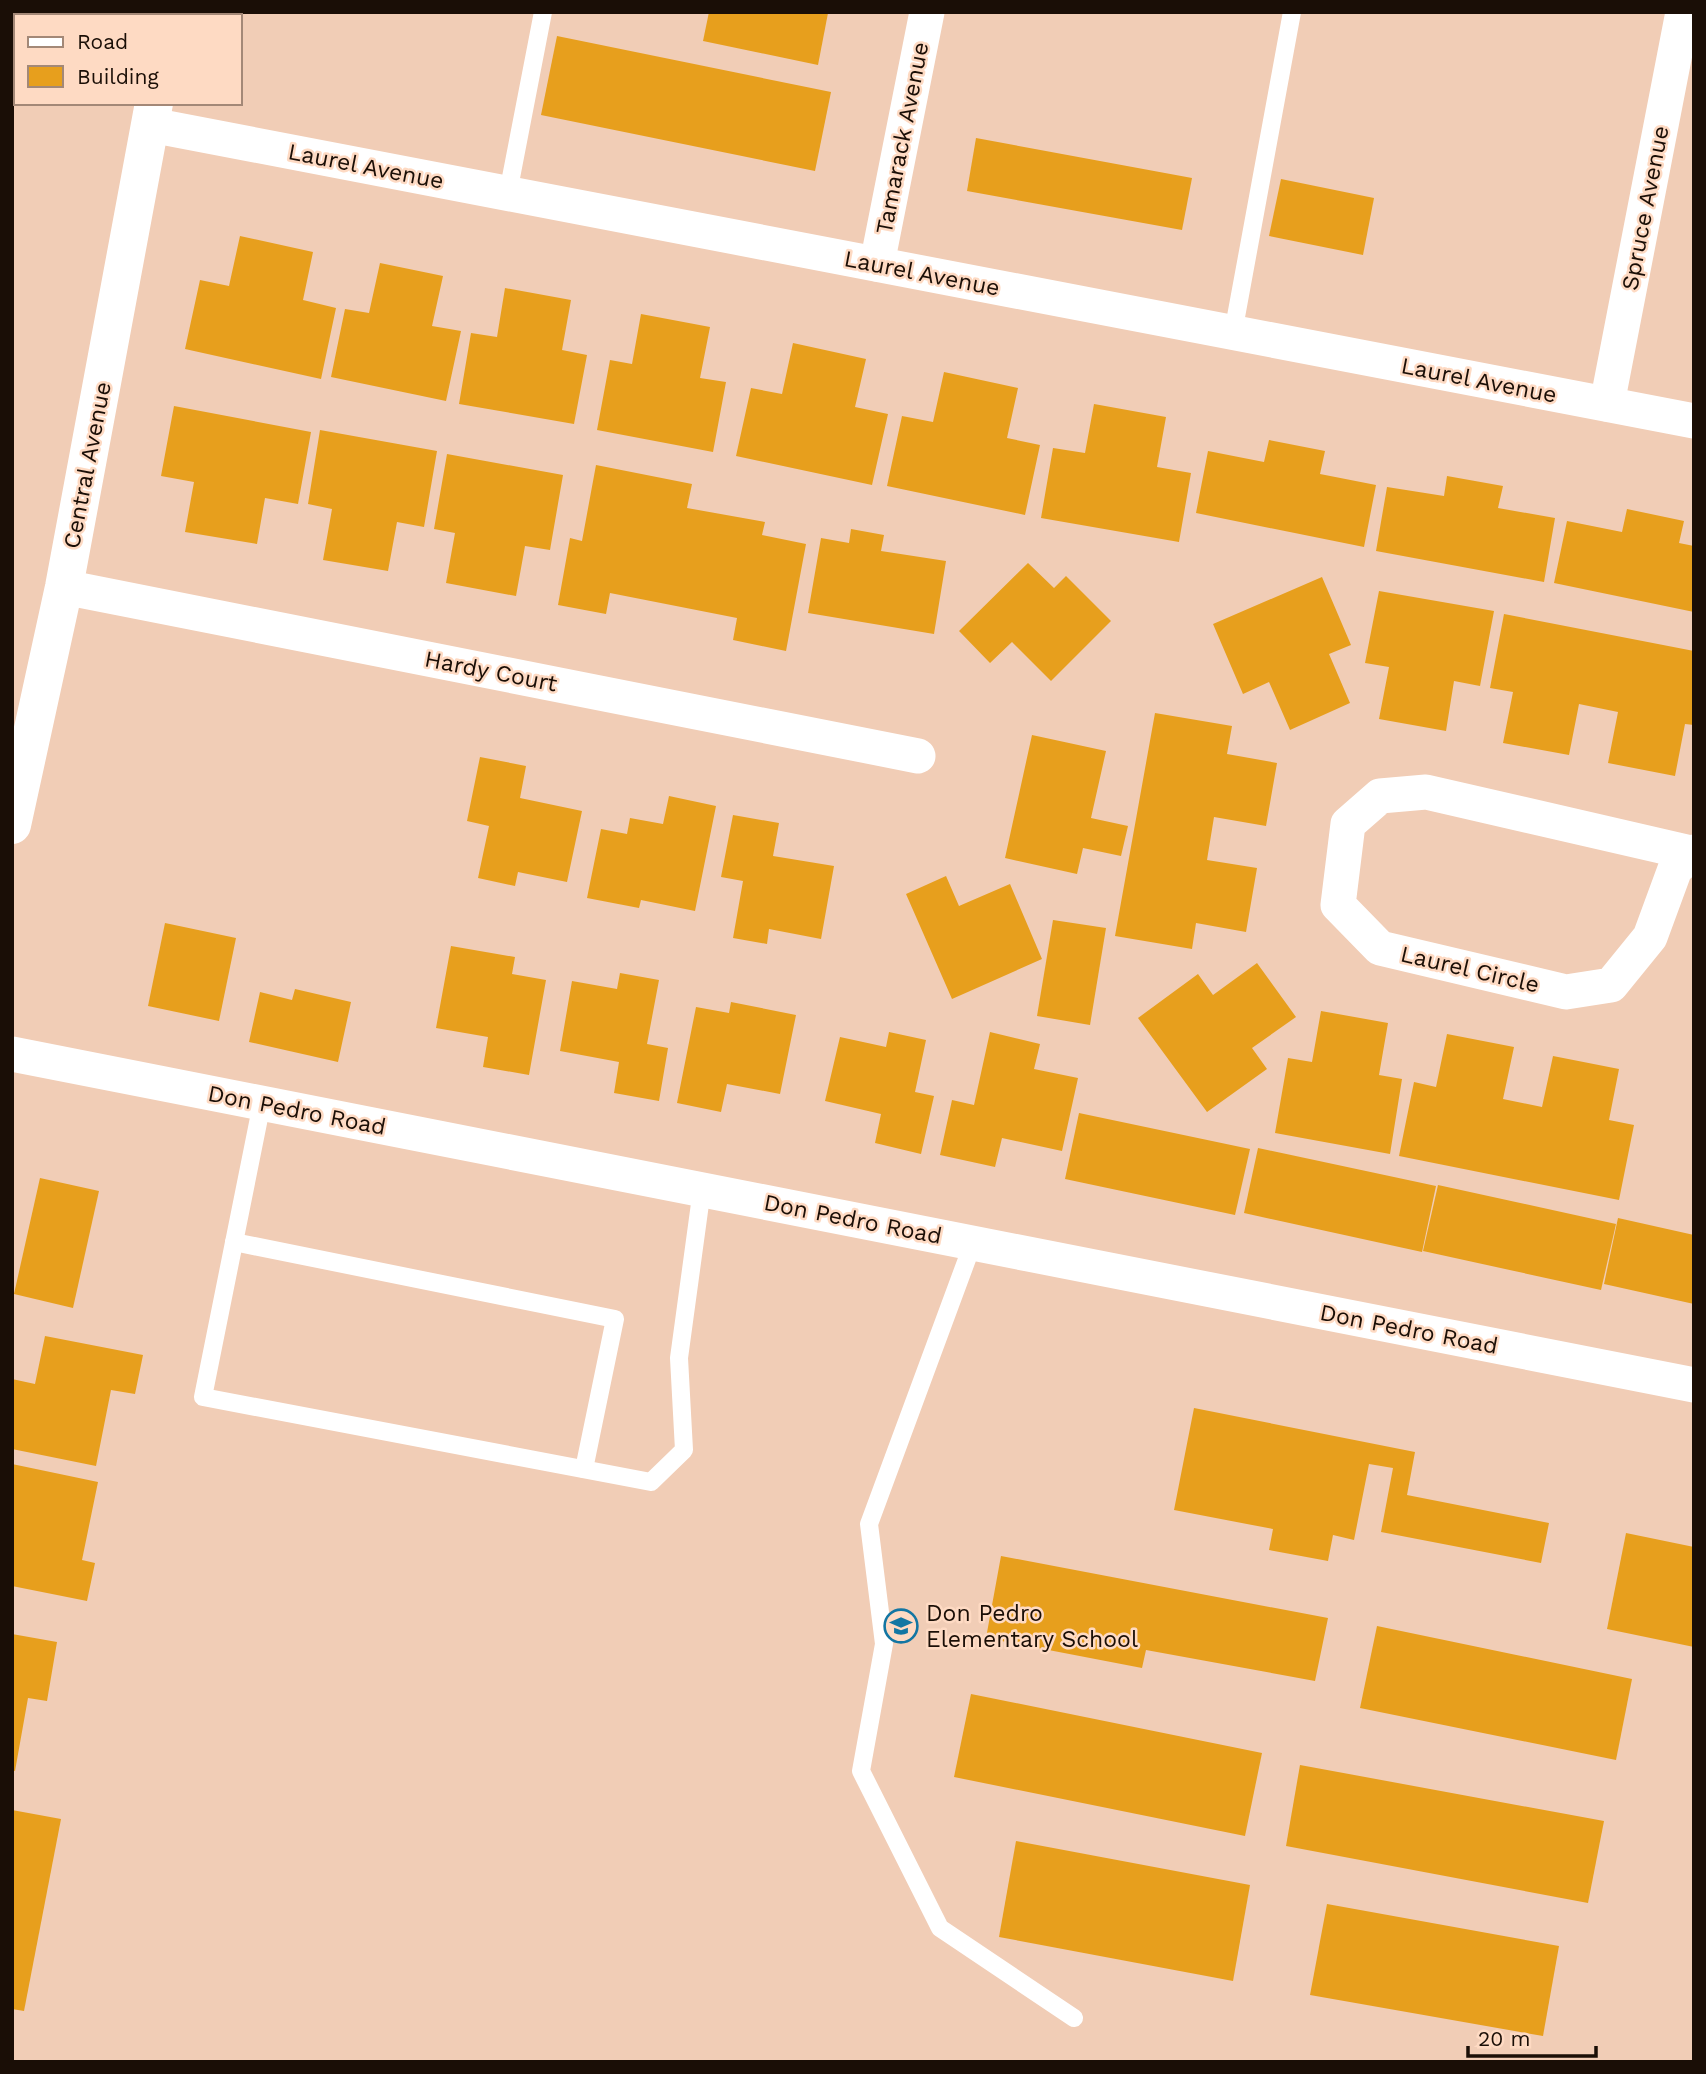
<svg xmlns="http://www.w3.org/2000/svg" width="1706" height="2074" viewBox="0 0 1706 2074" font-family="'Work Sans',sans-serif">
	<rect width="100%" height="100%" fill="#f1cdb6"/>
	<!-- building -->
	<g fill="#e79f1d">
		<path d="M709,12L828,13L818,65L703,41Z"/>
		<path d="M557,36L831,92L815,171L541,115Z"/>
		<path d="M976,138L1192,178L1182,230L967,191Z"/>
		<path d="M1281,179L1374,198L1363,255L1269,236Z"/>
		<path d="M240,236L313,252L303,300L336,308L321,379L185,349L200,280L229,286Z"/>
		<path d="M380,263L443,276L432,326L461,331L446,401L331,377L345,309L369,313Z"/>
		<path d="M505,288L571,300L562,350L587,355L574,424L459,404L471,333L497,337Z"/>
		<path d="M641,314L710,327L700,378L726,382L713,452L597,430L610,360L632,364Z"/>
		<path d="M793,343L866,359L855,407L888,414L872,485L736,456L751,388L782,394Z"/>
		<path d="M944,372L1018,388L1007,438L1040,445L1025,515L887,486L902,416L933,422Z"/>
		<path d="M1094,404L1166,417L1157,467L1191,473L1179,542L1041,518L1053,448L1085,453Z"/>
		<path d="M174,406L311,432L298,504L265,498L257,544L185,532L194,482L161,476Z"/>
		<path d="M320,430L437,451L424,527L397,522L388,571L323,560L332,509L308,504Z"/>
		<path d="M1269,440L1325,451L1320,474L1376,485L1364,547L1196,513L1208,451L1264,462Z"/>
		<path d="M447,454L563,475L550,550L525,546L516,596L446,583L455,533L434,529Z"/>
		<path d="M596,465L692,484L687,508L765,522L762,535L806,544L786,651L733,640L737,618L610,593L606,614L558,605L570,538L582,541Z"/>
		<path d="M1447,476L1503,486L1498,508L1555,518L1544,582L1376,551L1387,487L1444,496Z"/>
		<path d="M1627,509L1684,521L1679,543L1694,546V612L1554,583L1567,521L1622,532Z"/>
		<path d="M851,529L884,535L881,551L946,561L934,634L808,613L821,538L849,543Z"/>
		<path d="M1028,563L1054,588L1066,576L1111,621L1051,681L1012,642L990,663L959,631Z"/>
		<path d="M1322,577L1351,645L1329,654L1350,703L1290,730L1269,682L1243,694L1213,624Z"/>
		<path d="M1379,591L1494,611L1480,686L1454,681L1446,731L1379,719L1389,667L1365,663Z"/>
		<path d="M1504,614L1694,651V725L1685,724L1675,776L1608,763L1618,712L1579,704L1569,755L1503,743L1513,692L1490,688Z"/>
		<path d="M1155,713L1232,726L1227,754L1277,763L1266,826L1214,817L1207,860L1257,868L1246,932L1196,923L1192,949L1115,936Z"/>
		<path d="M1032,735L1106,751L1091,818L1128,826L1121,856L1083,848L1077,874L1005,858Z"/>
		<path d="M480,757L526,766L520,798L582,811L567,882L518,872L515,886L478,878L489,826L467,821Z"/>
		<path d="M669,796L716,806L695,911L641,900L639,908L587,898L601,829L627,834L630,818L663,824Z"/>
		<path d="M733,815L779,823L773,856L834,866L821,939L769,929L767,944L733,938L743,881L721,877Z"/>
		<path d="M946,876L959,906L1010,884L1042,959L952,999L906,894Z"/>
		<path d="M1053,920L1106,928L1090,1025L1037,1016Z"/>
		<path d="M165,923L236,938L219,1021L148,1006Z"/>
		<path d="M451,946L515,957L512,974L546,980L529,1075L483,1067L488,1037L436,1028Z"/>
		<path d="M1257,963L1296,1017L1252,1048L1267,1069L1207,1112L1138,1018L1198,974L1213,995Z"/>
		<path d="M620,973L659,980L647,1044L668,1048L659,1101L614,1093L619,1062L560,1051L572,981L617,989Z"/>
		<path d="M295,989L351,1002L338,1062L249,1042L260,992L292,1000Z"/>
		<path d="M731,1002L796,1015L780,1094L727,1084L721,1112L677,1103L696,1007L729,1013Z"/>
		<path d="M1321,1011L1388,1023L1379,1075L1402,1079L1390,1154L1275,1133L1288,1058L1312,1062Z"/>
		<path d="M889,1032L926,1040L915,1092L934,1096L921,1154L875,1143L881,1114L825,1101L840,1037L886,1047Z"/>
		<path d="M990,1032L1040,1044L1034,1069L1078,1078L1062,1151L1002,1138L995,1167L940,1155L952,1100L974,1105Z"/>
		<path d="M1447,1034L1514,1047L1503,1099L1542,1107L1553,1056L1619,1069L1609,1120L1634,1125L1619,1200L1399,1156L1414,1082L1436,1087Z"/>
		<path d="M1079,1113L1250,1149L1235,1215L1065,1179Z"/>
		<path d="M1258,1148L1436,1186L1422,1252L1244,1213Z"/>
		<path d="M40,1178L99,1191L73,1308L14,1294Z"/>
		<path d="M1438,1185L1616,1224L1601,1290L1423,1251Z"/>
		<path d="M1618,1218L1694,1235V1304L1604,1284Z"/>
		<path d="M45,1336L143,1355L135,1394L111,1390L96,1466L12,1449V1379L35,1384Z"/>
		<path d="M1194,1408L1415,1452L1407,1495L1549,1523L1541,1563L1381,1532L1393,1468L1369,1464L1354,1540L1333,1535L1328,1561L1269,1550L1273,1529L1174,1510Z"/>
		<path d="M12,1464L98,1482L82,1560L95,1563L87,1601L12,1586Z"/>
		<path d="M1626,1533L1694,1547V1647L1607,1629Z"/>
		<path d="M1001,1556L1328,1618L1315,1681L1146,1650L1142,1668L986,1638Z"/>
		<path d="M1377,1626L1632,1679L1616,1760L1360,1708Z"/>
		<path d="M12,1634L57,1642L47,1701L28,1698L15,1771L12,1770Z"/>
		<path d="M971,1694L1262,1753L1245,1836L954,1777Z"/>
		<path d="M1300,1765L1604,1821L1588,1903L1286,1846Z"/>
		<path d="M12,1810L61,1819L24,2011L12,2009Z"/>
		<path d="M1016,1841L1250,1885L1233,1981L999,1937Z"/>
		<path d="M1327,1904L1559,1946L1543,2036L1310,1995Z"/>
	</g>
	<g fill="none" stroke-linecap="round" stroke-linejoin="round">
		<!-- lane -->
		<g stroke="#fff" stroke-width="18">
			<path d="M508,193L543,12"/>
			<path d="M1233,333L1292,12"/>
			<path d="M262,1103L203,1397L651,1482L684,1450L679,1358L702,1189"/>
			<path d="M234,1242L615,1319L584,1469"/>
			<path d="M973,1243L869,1524L884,1644L861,1771L940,1928L1074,2018"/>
		</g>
		<!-- street -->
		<g stroke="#fff" stroke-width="35">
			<path d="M151,125L1694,421"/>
			<path d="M877,264L927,12"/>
			<path d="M1607,404L1683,12"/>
			<path d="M64,587L918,756"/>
			<path d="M1691,853L1426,792L1380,796L1348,824L1338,905L1380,948L1566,992L1611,985L1650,937L1675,869L1694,852"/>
			<path d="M12,1054L1694,1385"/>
		</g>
		<!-- secondary -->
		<g stroke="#fff" stroke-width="38">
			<path d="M167,16L168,12"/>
			<path d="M12,825L64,587L154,103"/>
		</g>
	</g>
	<!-- icons -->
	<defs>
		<symbol id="school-ring" viewBox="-11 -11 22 22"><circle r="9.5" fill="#fedac3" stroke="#1376a3" stroke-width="1.5"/><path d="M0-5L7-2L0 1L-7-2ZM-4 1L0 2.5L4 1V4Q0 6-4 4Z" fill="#1376a3"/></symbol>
	</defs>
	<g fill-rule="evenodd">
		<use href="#school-ring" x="882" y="1607" width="38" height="38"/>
	</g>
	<g text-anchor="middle" stroke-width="5" stroke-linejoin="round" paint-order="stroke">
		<!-- street labels -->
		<g font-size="23" fill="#1a0e06" stroke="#fedac3">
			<text transform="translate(902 138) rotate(-79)" y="8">Tamarack Avenue</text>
			<text transform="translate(366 166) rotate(11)" y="8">Laurel Avenue</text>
			<text transform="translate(1645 208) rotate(-79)" y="8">Spruce Avenue</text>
			<text transform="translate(922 273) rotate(11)" y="8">Laurel Avenue</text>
			<text transform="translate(1479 380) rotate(11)" y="8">Laurel Avenue</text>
			<text transform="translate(87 465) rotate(-79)" y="8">Central Avenue</text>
			<text transform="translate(491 671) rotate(11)" y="8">Hardy Court</text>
			<text transform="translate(1470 969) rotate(13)" y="8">Laurel Circle</text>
			<text transform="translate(297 1110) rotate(11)" y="8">Don Pedro Road</text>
			<text transform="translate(853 1219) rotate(11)" y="8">Don Pedro Road</text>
			<text transform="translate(1409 1329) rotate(11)" y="8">Don Pedro Road</text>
		</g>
		<!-- poi labels -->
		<g font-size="23" fill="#1a0e06" stroke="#fedac3" text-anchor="start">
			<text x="926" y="1621">Don Pedro<tspan x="926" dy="26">Elementary School</tspan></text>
		</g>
	</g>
	<!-- border -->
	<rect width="1706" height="2074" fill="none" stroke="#1a0e06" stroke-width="28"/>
	<!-- legend -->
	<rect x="14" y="14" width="228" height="91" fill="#fedac3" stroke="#a38877" stroke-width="2"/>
	<rect x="28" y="37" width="35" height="10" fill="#ffffff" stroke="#a38877" stroke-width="2"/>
	<text x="77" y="49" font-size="21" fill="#1a0e06">Road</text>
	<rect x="28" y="66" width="35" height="21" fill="#e79f1d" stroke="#a38877" stroke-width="2"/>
	<text x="77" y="84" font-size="21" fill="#1a0e06">Building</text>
	<!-- scale -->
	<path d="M1468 2046v10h128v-10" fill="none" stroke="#1a0e06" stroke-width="3.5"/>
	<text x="1478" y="2046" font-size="21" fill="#1a0e06" stroke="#fedac3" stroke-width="5" paint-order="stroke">20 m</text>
</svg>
